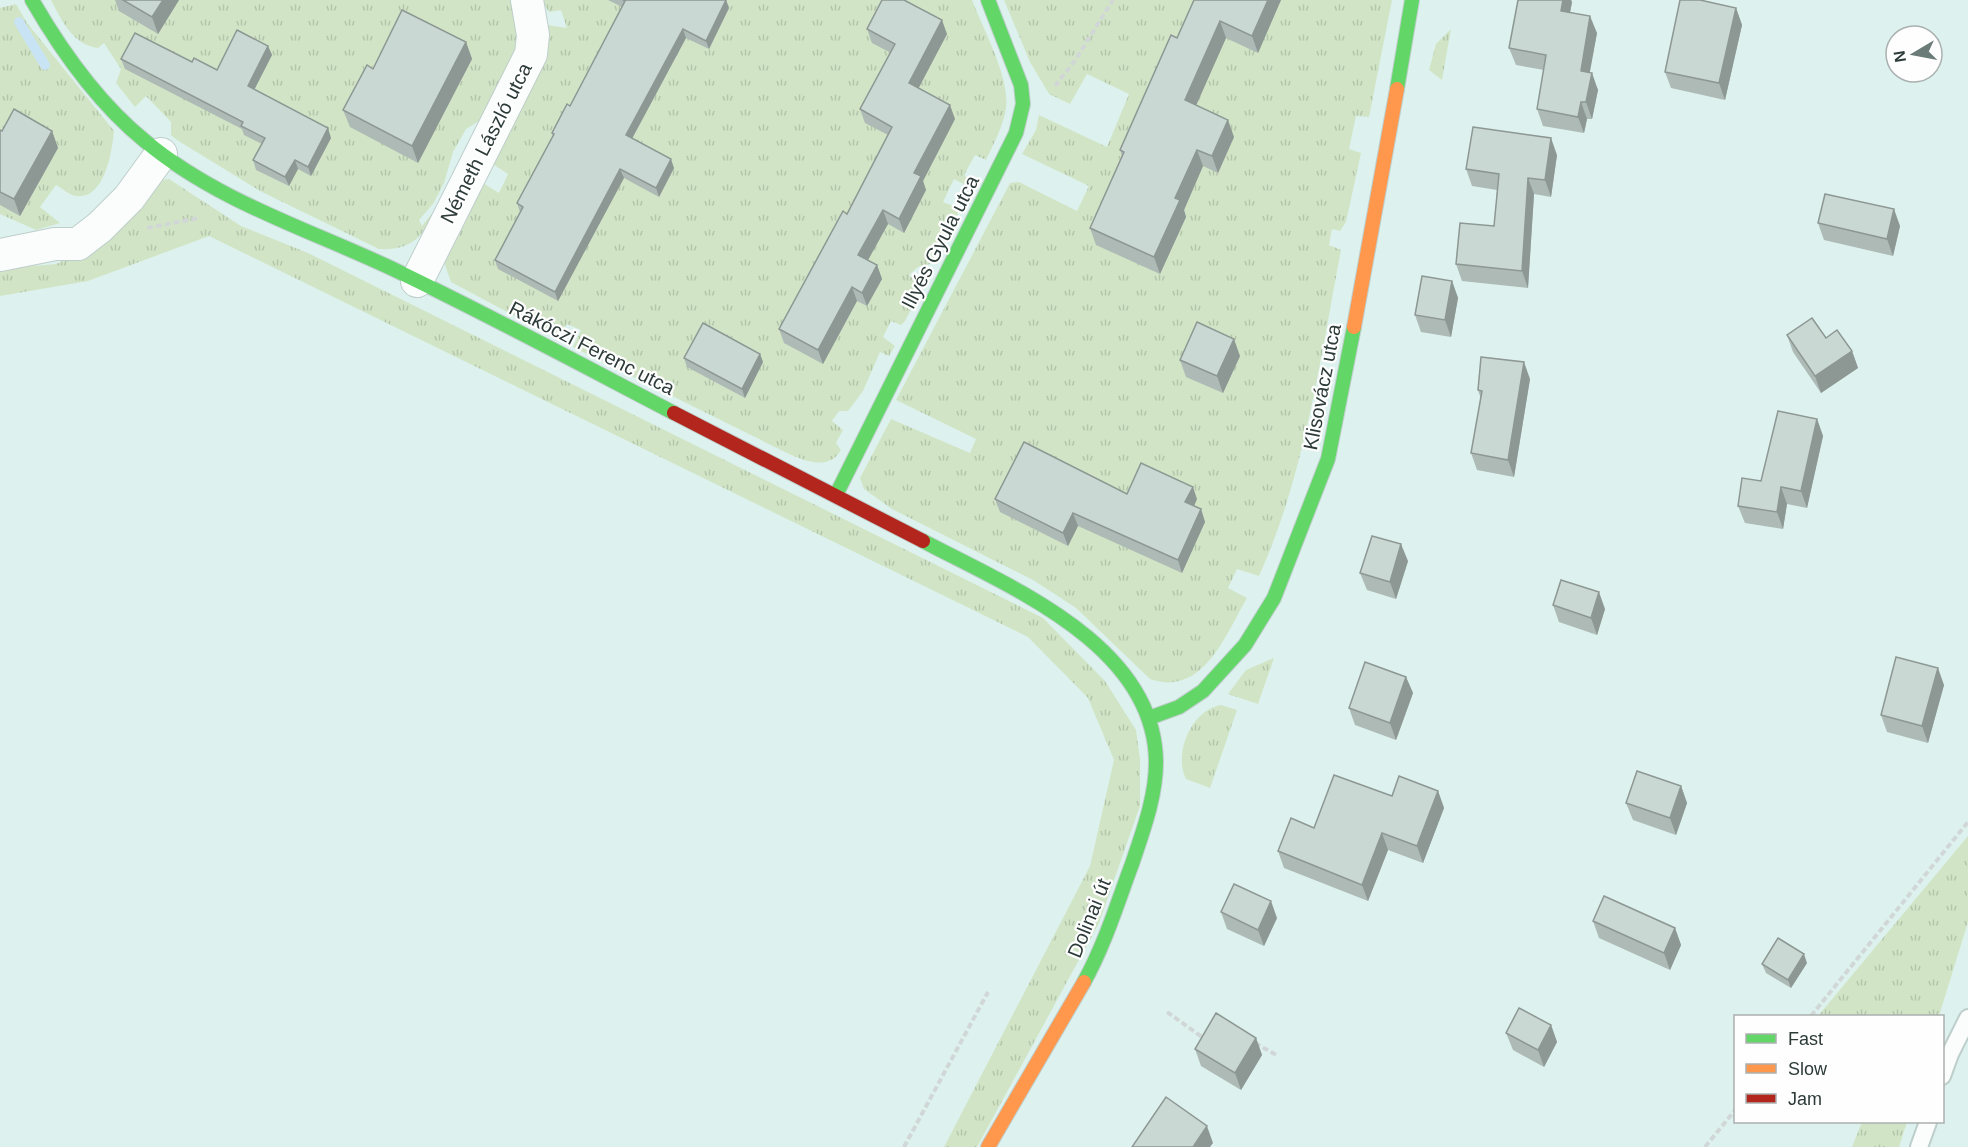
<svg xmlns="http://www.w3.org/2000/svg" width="1968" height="1147" viewBox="0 0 1968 1147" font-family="Helvetica,sans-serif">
	<defs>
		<pattern id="grass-tufts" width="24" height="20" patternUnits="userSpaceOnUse" patternTransform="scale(1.5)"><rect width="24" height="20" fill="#d1e5c6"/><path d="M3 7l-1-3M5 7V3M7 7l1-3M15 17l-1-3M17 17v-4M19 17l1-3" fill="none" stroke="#b4c5ab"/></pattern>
	</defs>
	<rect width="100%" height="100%" fill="#ddf2ee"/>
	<!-- grass -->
	<g fill="url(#grass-tufts)">
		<path d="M51,0H511L518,26V51L484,118L466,129L453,152L444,183L433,204L419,220L422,226L441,202C425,231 417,251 379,249L260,191L177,140L171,135V122L146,96L135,107L116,83L121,69L104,43L98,48C73,45 62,21 51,0Z"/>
		<path d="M541,0H972C983,29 1010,77 1006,108C1003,127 994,143 986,160L975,155L964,175L974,184L965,185L954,179L943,202L958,208L959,211L934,263L918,267L909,275L922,287L905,321L901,325L891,321L883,337L895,346L889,356L880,352L863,391L848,411H839L832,421L843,430L836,443L841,450C829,471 806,461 789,454L573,347L581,330L567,324L558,339L451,282L444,262L483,183L499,193L508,174L491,163C507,131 553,57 547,25L567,28L561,10L549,12Z"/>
		<path d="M1004,0H1392L1369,117L1356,116L1349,149L1361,153L1346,222L1340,231L1332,229L1329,245L1341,250C1320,360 1305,474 1259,576L1237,569L1228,588L1247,598C1226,634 1203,698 1150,679L1076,608L1033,580L892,509L864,489L860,478L891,419L970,453L976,439L896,400L1010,183L1019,182L1077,211L1089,186L1022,154L1036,130L1039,115L1107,147L1129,94L1087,74L1070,104L1049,94L1030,62Z"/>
		<path d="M16,4L27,23L114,131C112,151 105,199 77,196C70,196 62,188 56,185L40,207L60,223L36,230L0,214V8Z"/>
		<path d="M1451,29L1442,80L1429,70L1436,44Z"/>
		<path d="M169,179L241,226L308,253L1043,618L1105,681L1136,730L1140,759V806L1099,923L977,1147H944L1090,866L1114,760L1088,698L1028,637L209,236L88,281L0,296V269L56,264L94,247L156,181Z"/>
		<path d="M1274,658L1258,704L1228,694L1246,670Z"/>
		<path d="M1221,705L1237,710L1210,788L1186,779C1173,754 1191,710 1221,705Z"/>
		<path d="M1968,836V922L1939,1016H1818Z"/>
		<path d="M1862,1122H1907L1899,1147H1852Z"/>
	</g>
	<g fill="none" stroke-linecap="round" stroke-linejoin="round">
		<!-- stream -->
		<path stroke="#c8e4f4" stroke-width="10" d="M19,22L45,65"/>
		<defs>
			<g id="lane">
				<path d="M1942,1076L1950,1054L1968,1018"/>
				<path d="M1919,1147L1928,1122"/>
			</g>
			<g id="street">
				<path d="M0,255L55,244H78L100,227L129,198L161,154"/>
				<path d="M417,281L531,54L533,35L527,0"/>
			</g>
			<g id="fast">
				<path d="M32,0C62,52 98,103 145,141C218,202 311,230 395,270C489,315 582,365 674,413"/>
				<path d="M1397,89L1412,0"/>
				<path d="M836,495L1016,133L1023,104L1021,85L988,0"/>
				<path d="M923,541C1010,587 1155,645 1156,762C1156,797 1143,831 1132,864C1117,904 1105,944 1084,982"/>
				<path d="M1149,718L1179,707L1203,691L1245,645L1274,598L1328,459L1354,327"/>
			</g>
			<g id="slow">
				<path d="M1354,327L1397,89"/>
				<path d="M988,1147L1084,982"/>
			</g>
			<path id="jam" d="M674,413L923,541"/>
		</defs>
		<!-- lane casing -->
		<use href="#lane" stroke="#bececb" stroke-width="20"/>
		<!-- street casing -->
		<use href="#street" stroke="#bececb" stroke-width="34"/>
		<!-- fast casing -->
		<use href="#fast" stroke="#bececb" stroke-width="16"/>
		<!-- slow casing -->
		<use href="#slow" stroke="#bececb" stroke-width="16"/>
		<!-- jam casing -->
		<use href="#jam" stroke="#bececb" stroke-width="16"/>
		<!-- path -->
		<g stroke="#d1d7d6" stroke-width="4" stroke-dasharray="6 3" stroke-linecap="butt">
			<path d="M1055,86L1074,62L1113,0"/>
			<path d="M147,228L199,218"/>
			<path d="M1167,1012L1206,1040"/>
			<path d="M1811,1016L1968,822"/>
			<path d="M1255,1043L1278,1056"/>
			<path d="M904,1147L988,992"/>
			<path d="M1705,1147L1736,1109"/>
		</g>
		<!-- lane -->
		<use href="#lane" stroke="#fafdfc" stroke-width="16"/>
		<!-- street -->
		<use href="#street" stroke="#fafdfc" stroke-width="32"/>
		<!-- fast -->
		<use href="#fast" stroke="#63d668" stroke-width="14"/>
		<!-- slow -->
		<use href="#slow" stroke="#ff974d" stroke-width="14"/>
		<!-- jam -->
		<use href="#jam" stroke="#b3261e" stroke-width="14"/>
	</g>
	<!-- wall -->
	<g fill="#adbab5">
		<path d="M115,0H179L158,34L119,11Z"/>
		<path d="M608,0H726L729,8L709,49L686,38L632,139L674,168L659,197L624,178L558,301L498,269L495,260L520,212L517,203L553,136L552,133L570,106L622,7Z"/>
		<path d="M1194,0H1281L1258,53L1226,38L1196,105L1234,137L1218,173L1203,166L1184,210L1186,217L1160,274L1096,245L1090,228L1122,156L1120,150L1177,38Z"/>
		<path d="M1518,0H1571L1572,2L1570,13L1597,33L1589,73L1598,90L1592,119H1587L1584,133L1543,126L1537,109L1544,70L1516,65L1509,48Z"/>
		<path d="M1736,8L1742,25L1725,100L1671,88L1665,72Z"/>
		<path d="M867,29L947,34L918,88L955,119L923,181L926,190L904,233L888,224L868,260L877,265L882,279L867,306L857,301L823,364L784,343L779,329L847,214L888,135L865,123L860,109L891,53L872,43Z"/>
		<path d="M466,42L472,59L418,163L350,127L343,110L373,69Z"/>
		<path d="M268,46L272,55L254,90L331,138L311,176L298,169L289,186L256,170L253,160L262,144L244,135L242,129L125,69L121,59L192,62L217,70Z"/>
		<path d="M0,130L2,131H52L58,148L20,216L0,205Z"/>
		<path d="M1557,155L1551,197L1534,194L1528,288L1462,281L1456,264L1494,226L1497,190L1472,186L1466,169Z"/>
		<path d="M1818,223L1900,226L1893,256L1824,240Z"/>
		<path d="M1452,281L1458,298L1451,337L1421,332L1415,315Z"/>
		<path d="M1787,335L1826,338L1852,351L1858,368L1821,393L1793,352Z"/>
		<path d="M760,354L763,362L745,398L687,367L684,358Z"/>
		<path d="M1240,356L1223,393L1186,377L1180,360Z"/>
		<path d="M1530,379L1514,477L1477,470L1471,453L1481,399L1478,390Z"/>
		<path d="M1817,419L1823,436L1807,508L1787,504L1783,529L1745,523L1738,506Z"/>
		<path d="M1127,494L1197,499L1194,506L1201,509L1205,522L1182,573L1078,526L1068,546L1000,512L995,499Z"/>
		<path d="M1408,561L1396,599L1367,590L1360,573Z"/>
		<path d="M1553,605L1605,609L1597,635L1559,622Z"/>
		<path d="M1406,677L1413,693L1396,740L1355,725L1349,708Z"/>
		<path d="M1944,685L1928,743L1887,732L1881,715Z"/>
		<path d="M1681,786L1687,803L1676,835L1633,820L1626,803Z"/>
		<path d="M1438,791L1444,808L1423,863L1388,850L1368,901L1284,868L1278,851L1314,828L1392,796Z"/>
		<path d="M1221,912L1277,918L1264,946L1227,929Z"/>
		<path d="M1593,921L1675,928L1681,945L1670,970L1599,938Z"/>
		<path d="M1807,963L1791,988L1766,973L1762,964Z"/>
		<path d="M1551,1025L1557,1042L1544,1067L1513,1050L1506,1033Z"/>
		<path d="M1256,1038L1262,1055L1241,1090L1201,1066L1195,1049Z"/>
	</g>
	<!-- shaded-wall -->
	<g fill="#8d9793">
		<path d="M163,0H179L158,34L152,17Z"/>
		<path d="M726,0L729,8L709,49L706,41Z"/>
		<path d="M1268,0H1281L1258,53L1252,36Z"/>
		<path d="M1563,0H1571L1572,2L1567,28L1561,11Z"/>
		<path d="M1736,8L1742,25L1725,100L1719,83Z"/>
		<path d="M1590,16L1597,33L1587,88L1581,71Z"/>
		<path d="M942,20L947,34L914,97L909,83Z"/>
		<path d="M1220,21L1226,38L1191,117L1185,100Z"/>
		<path d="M683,29L686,38L629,144L626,135Z"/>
		<path d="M466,42L472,59L418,163L412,146Z"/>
		<path d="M268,46L272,55L251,96L248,86Z"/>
		<path d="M1592,73L1598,90L1592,119L1586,102Z"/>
		<path d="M1581,102L1587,119L1584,133L1578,117Z"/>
		<path d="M950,105L955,119L923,181L926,190L904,233L899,219L914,173Z"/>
		<path d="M1228,120L1234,137L1218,173L1212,156Z"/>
		<path d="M328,128L331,138L311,176L308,167Z"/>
		<path d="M52,131L58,148L20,216L14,199Z"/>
		<path d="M1551,138L1557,155L1551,197L1545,180Z"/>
		<path d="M1197,150L1203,166L1184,210L1186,217L1160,274L1154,257L1175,198Z"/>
		<path d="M671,159L674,168L659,197L656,188Z"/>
		<path d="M295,160L298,169L289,186L285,177Z"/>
		<path d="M620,169L624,178L558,301L555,292Z"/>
		<path d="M1528,178L1534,194L1528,288L1522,271Z"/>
		<path d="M1894,209L1900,226L1893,256L1887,239Z"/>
		<path d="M883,210L888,224L863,269L858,255Z"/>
		<path d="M877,265L882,279L867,306L862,293Z"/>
		<path d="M1452,281L1458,298L1451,337L1445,320Z"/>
		<path d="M852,287L857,301L823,364L818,350Z"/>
		<path d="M1234,339L1240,356L1223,393L1217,376Z"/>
		<path d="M1852,351L1858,368L1821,393L1815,376Z"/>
		<path d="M760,354L763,362L745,398L742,389Z"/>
		<path d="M1524,362L1530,379L1514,477L1508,460Z"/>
		<path d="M1817,419L1823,436L1807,508L1801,491Z"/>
		<path d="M1193,487L1197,499L1190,515L1185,502Z"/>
		<path d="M1781,487L1787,504L1783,529L1777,512Z"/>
		<path d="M1201,509L1205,522L1182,573L1178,560Z"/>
		<path d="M1073,513L1078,526L1068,546L1063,533Z"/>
		<path d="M1401,544L1408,561L1396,599L1390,582Z"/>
		<path d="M1599,592L1605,609L1597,635L1591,618Z"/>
		<path d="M1938,668L1944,685L1928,743L1922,726Z"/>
		<path d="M1406,677L1413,693L1396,740L1390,723Z"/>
		<path d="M1681,786L1687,803L1676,835L1670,818Z"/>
		<path d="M1438,791L1444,808L1423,863L1417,846Z"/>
		<path d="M1382,833L1388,850L1368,901L1362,885Z"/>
		<path d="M1271,901L1277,918L1264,946L1258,930Z"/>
		<path d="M1675,928L1681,945L1670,970L1664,953Z"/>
		<path d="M1804,954L1807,963L1791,988L1788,980Z"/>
		<path d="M1551,1025L1557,1042L1544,1067L1538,1050Z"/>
		<path d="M1256,1038L1262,1055L1241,1090L1235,1073Z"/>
		<path d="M1207,1126L1213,1143L1210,1147H1193Z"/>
	</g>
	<!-- building -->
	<g fill="#c9d8d2" stroke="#8d9793" stroke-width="1.5">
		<path d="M123,0H163L152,17Z"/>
		<path d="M623,0H726L706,41L683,29L626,135L671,159L656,188L620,169L555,292L495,260L523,207L517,203L554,134L552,133L567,104L570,106L625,1Z"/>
		<path d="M882,0H904L942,20L909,83L950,105L914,173L921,176L899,219L883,210L858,255L877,265L862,293L852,287L818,350L779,329L843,211L847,214L892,127L860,109L895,44L867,29Z"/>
		<path d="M1194,0H1268L1252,36L1220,21L1185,100L1228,120L1212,156L1197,150L1175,198L1180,200L1154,257L1090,228L1124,152L1120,150L1171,35L1177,38Z"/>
		<path d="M1518,0H1563L1561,11L1590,16L1581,71L1592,73L1586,102H1581L1578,117L1537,109L1546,55L1509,48Z"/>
		<path d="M1680,0H1700L1736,8L1719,83L1665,72Z"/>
		<path d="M402,10L466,42L412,146L343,110L367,65L373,69Z"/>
		<path d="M237,30L268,46L248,86L328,128L308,167L295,160L285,177L253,160L265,138L241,126L243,122L121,59L135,33L192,62L194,58L217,70Z"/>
		<path d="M14,109L52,131L14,199L0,192V130L2,131Z"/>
		<path d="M1473,127L1551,138L1545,180L1528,178L1522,271L1456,264L1460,223L1494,226L1499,174L1466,169Z"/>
		<path d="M1825,194L1894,209L1887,239L1818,223Z"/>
		<path d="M1422,276L1452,281L1445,320L1415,315Z"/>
		<path d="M1812,318L1826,338L1837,330L1852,351L1815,376L1787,335Z"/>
		<path d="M1197,322L1234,339L1217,376L1180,360Z"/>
		<path d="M703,323L760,354L742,389L684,358Z"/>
		<path d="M1481,357L1524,362L1508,460L1471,453L1482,391L1478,390Z"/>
		<path d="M1778,411L1817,419L1801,491L1781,487L1777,512L1738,506L1742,478L1761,481Z"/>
		<path d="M1024,442L1127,494L1141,463L1193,487L1185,502L1201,509L1178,560L1073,513L1063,533L995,499Z"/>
		<path d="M1372,536L1401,544L1390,582L1360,573Z"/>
		<path d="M1561,580L1599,592L1591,618L1553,605Z"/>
		<path d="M1896,657L1938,668L1922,726L1881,715Z"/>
		<path d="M1365,662L1406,677L1390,723L1349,708Z"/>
		<path d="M1637,771L1681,786L1670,818L1626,803Z"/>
		<path d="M1334,775L1392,796L1399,776L1438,791L1417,846L1382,833L1362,885L1278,851L1291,818L1314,828Z"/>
		<path d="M1234,884L1271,901L1258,930L1221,912Z"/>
		<path d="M1604,896L1675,928L1664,953L1593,921Z"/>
		<path d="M1778,938L1804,954L1788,980L1762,964Z"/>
		<path d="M1519,1008L1551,1025L1538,1050L1506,1033Z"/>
		<path d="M1216,1013L1256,1038L1235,1073L1195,1049Z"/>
		<path d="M1166,1097L1207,1126L1193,1147H1132Z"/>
	</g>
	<g text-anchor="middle" stroke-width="4.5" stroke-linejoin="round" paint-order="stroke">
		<!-- street labels -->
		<g font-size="20" fill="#2c3b38" stroke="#fefefe">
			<text transform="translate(486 143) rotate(-63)" y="7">Németh László utca</text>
			<text transform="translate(940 242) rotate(-63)" y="7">Illyés Gyula utca</text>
			<text transform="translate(592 348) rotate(27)" y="7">Rákóczi Ferenc utca</text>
			<text transform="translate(1322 387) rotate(-79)" y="7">Klisovácz utca</text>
			<text transform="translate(1089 918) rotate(-68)" y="7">Dolinai út</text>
		</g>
	</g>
	<!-- legend -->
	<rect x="1734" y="1015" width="210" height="108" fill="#fefefe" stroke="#aab0af" stroke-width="1.5"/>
	<rect x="1746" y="1034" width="30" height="9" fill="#63d668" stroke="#aab0af" stroke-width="1.5"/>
	<text x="1788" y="1045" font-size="18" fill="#2c3b38">Fast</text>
	<rect x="1746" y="1064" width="30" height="9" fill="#ff974d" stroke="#aab0af" stroke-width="1.5"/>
	<text x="1788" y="1075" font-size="18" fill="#2c3b38">Slow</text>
	<rect x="1746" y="1094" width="30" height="9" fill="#b3261e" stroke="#aab0af" stroke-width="1.5"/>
	<text x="1788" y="1105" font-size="18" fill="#2c3b38">Jam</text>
	<!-- north arrow -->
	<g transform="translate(1914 54) rotate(260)"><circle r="28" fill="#fefefe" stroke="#aab0af" stroke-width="1.5"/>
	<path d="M0-4.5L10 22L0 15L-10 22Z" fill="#6a7b78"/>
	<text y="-9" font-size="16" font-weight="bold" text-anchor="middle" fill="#2c3b38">N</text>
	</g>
</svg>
